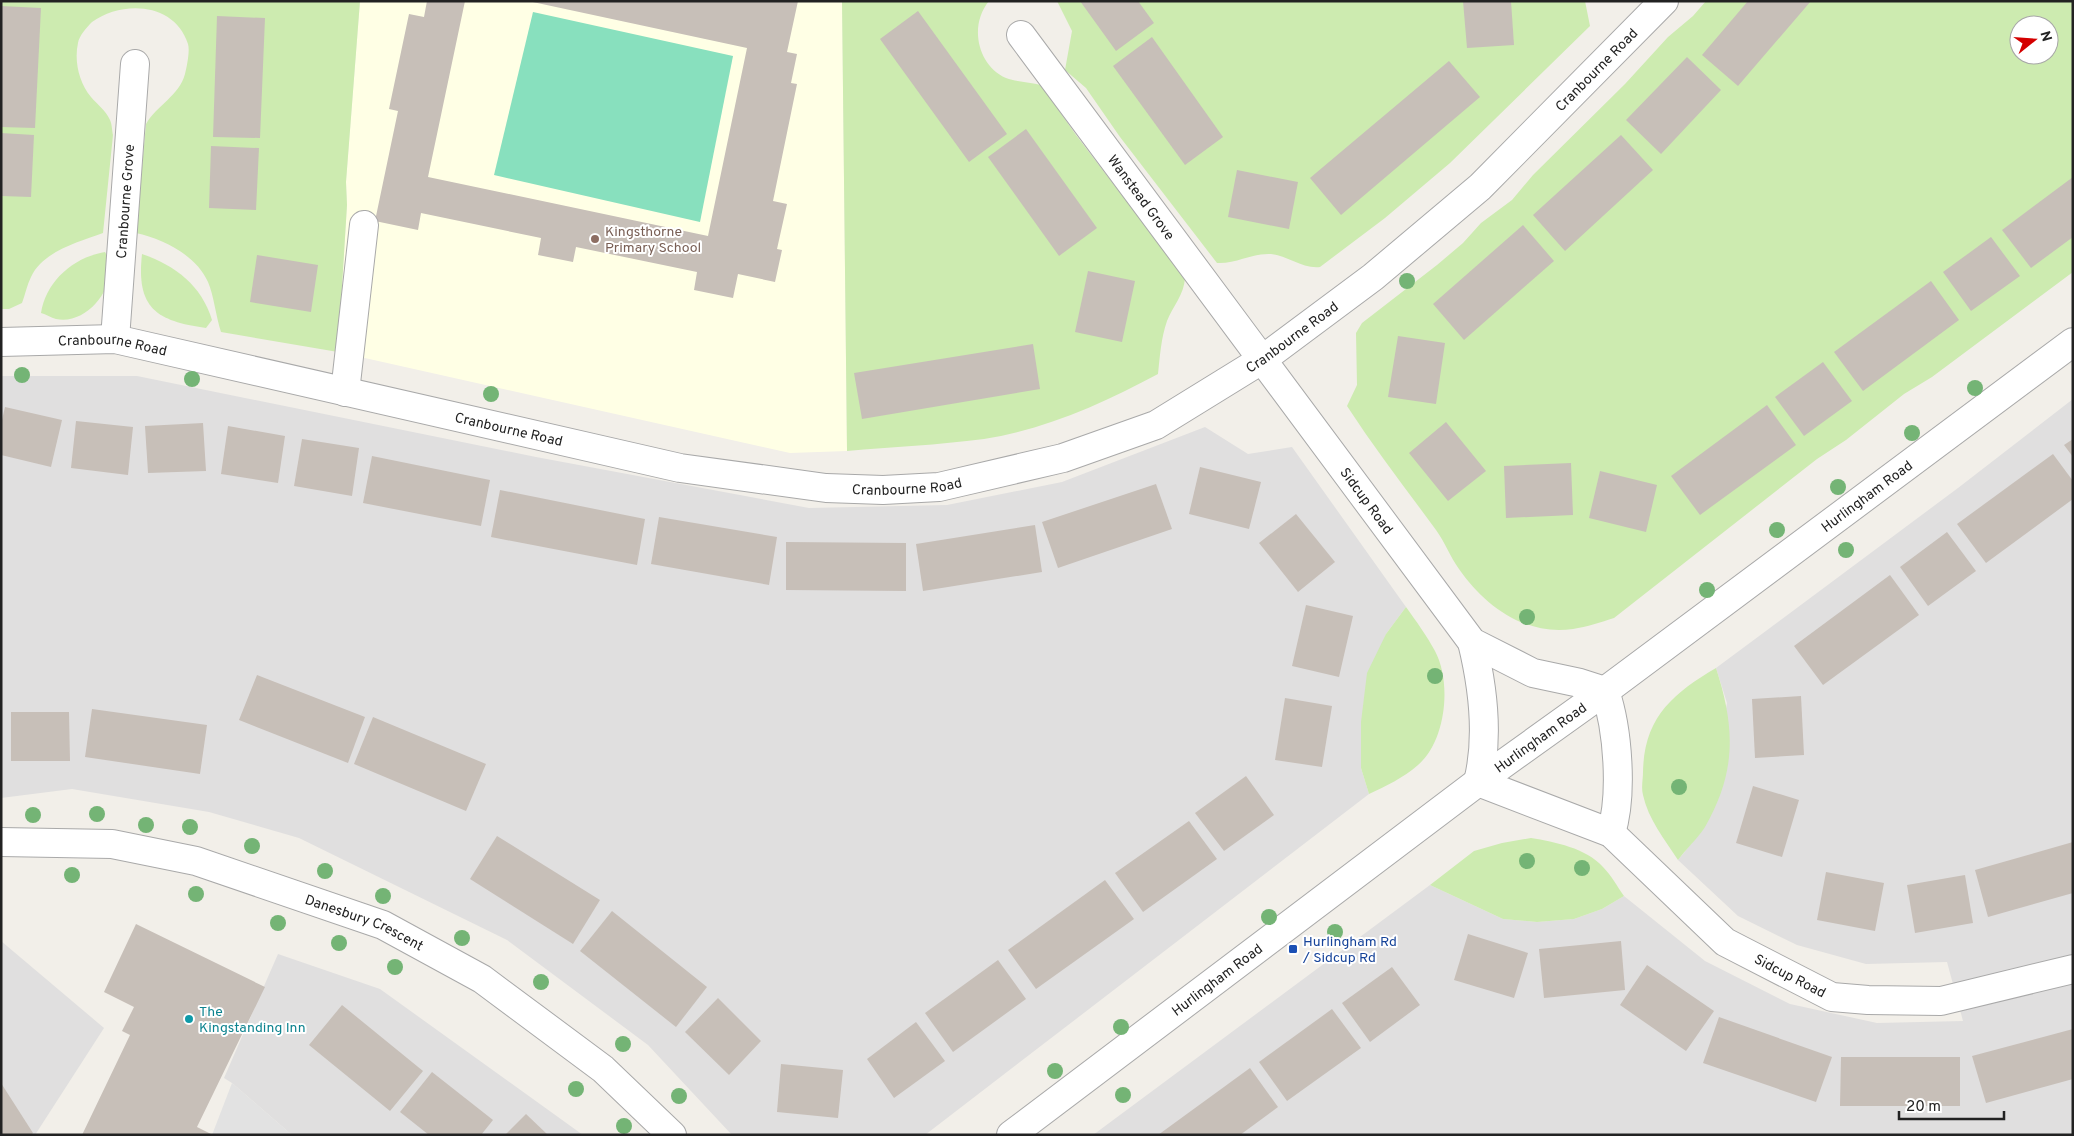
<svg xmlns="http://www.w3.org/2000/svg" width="2074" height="1136" viewBox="0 0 2074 1136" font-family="Overpass,sans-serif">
	<rect width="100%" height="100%" fill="#f2efe9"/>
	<!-- residential -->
	<g fill="#e0dfdf">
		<path d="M1,376H137L536,457L809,508L947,505L1062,482L1205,427L1248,454L1292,447L1406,607L1386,634L1361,768L1369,794L925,1135H732L648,1045L507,940L299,838L209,812L72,789L1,798Z"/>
		<path d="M2073,399V1135H1093L1430,885L1503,919L1537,922L1574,919L1602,909L1624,896L1705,961L1790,1004L1877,1023L1963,1021L1947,962L1866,964L1797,945L1738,916L1678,860L1704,828L1727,703L1716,668L1958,488Z"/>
		<path d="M1,941L104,1028L35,1135H1Z"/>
		<path d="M278,954L380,989L583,1135H292L232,1083L224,1078Z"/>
	</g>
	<!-- education -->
	<path fill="#ffffe5" d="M360,1H842L847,451L790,453L338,352L347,205L346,182Z"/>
	<!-- grass -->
	<g fill="#cdebb0" fill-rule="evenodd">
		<path d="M1,1H360L346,182L347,205L338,352L221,332C216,317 214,296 208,282C196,255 163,239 136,233L146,124C157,105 179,96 185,74C187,66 190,51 188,44C175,2 122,0 92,22C87,27 79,36 78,43C74,61 79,83 91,97C97,104 106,111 110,120C112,124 112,131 113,135L103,233C79,242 43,251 31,277C27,285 25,295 22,303L9,309H1Z"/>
		<path d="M842,1H989C969,25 977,65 1006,78C1017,82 1030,82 1041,85L1076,135L1185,278C1184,295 1173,306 1167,321C1161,338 1160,356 1158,374C1104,403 1044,430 984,439C938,445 892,447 847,451Z"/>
		<path d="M1057,1H1585L1590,26L1450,163L1385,218L1320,267C1303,269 1288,256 1271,254C1252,253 1236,264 1217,263L1120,137L1086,88L1065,70L1072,31Z"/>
		<path d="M1706,1H2073V272L1932,377L1904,394L1846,440L1817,459L1614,618C1601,622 1587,627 1573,629C1525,636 1485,606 1459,569C1450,557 1445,542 1436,530C1406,489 1375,449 1347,406L1357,385L1356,333L1362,323L1437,265L1463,243L1481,223L1512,200L1533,175L1625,84L1668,37L1693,16ZM2019,25H2049V55H2019Z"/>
		<path d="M105,252C122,280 90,326 56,319C51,318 46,314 41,313C46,281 74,257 105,252Z"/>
		<path d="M142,254C176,266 201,285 212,320L206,328C156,321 136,308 142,254Z"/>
		<path d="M1406,607C1416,621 1427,636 1435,651C1452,683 1446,741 1418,765C1403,778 1386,786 1369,794L1361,768V722L1367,673L1386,634Z"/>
		<path d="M1716,668C1735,727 1737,771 1705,827C1698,838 1686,849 1678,860C1665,840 1648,819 1643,795C1641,788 1643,779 1643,772C1644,718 1672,694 1716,668Z"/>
		<path d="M1531,838C1555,842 1586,848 1603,867C1611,875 1617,886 1624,896L1602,909L1574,919L1537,922L1503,919L1430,885L1474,851L1502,843Z"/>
	</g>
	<!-- pitch -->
	<path fill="#88e0be" d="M533,12L733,56L700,222L494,175Z"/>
	<!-- parking -->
	<path fill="#e2e2e2" d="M232,1083L292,1135H212Z"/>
	<!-- building -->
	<g fill="#c7bfb8">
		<path d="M427,1H465L428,177L708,236L747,48L528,1H798L787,52L797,54L791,83L797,84L773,201L787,204L777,249L782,250L775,282L738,274L733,298L694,290L697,272L576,247L573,262L538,255L541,238L421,213L418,230L375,221L398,111L389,109L409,14L424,17Z"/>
		<path d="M1080,1H1138L1154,23L1116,51Z"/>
		<path d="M1463,1H1511L1514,45L1467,48Z"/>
		<path d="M1748,1H1811L1738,86L1702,55Z"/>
		<path d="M1,6L41,8L35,128L1,127Z"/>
		<path d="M918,11L1007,134L969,162L880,39Z"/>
		<path d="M217,16L265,18L260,138L213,137Z"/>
		<path d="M1152,37L1223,137L1185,165L1113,66Z"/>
		<path d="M1687,57L1721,90L1661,154L1626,120Z"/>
		<path d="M1449,61L1480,97L1341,215L1310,178Z"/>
		<path d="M1026,129L1097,228L1059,256L988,157Z"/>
		<path d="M1,133L34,135L31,197L1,196Z"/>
		<path d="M1621,135L1653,170L1565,251L1533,215Z"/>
		<path d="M211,146L259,148L256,210L209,208Z"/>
		<path d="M1237,170L1298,182L1289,229L1228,217Z"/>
		<path d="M2073,177V237L2031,268L2002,230Z"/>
		<path d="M1523,225L1554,261L1464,340L1433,304Z"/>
		<path d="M1991,237L2020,276L1971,311L1943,272Z"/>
		<path d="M257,255L318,265L311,312L250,302Z"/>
		<path d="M1088,271L1135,281L1122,342L1075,332Z"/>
		<path d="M1931,281L1959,320L1863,391L1834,352Z"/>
		<path d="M1398,336L1445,343L1436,404L1388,397Z"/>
		<path d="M1033,344L1040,389L862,419L854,373Z"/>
		<path d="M1823,362L1852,401L1804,436L1775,397Z"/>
		<path d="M1767,405L1796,445L1700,515L1671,476Z"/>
		<path d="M5,407L62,420L51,467L1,455V424Z"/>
		<path d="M76,421L133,427L128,475L71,468Z"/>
		<path d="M1446,422L1486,471L1448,501L1409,453Z"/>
		<path d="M203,423L206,471L148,473L145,426Z"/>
		<path d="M228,426L285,436L278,483L221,474Z"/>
		<path d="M302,439L359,448L352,496L294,486Z"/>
		<path d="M2073,439V457L2064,445Z"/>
		<path d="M2053,454L2073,481V499L1986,563L1957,524Z"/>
		<path d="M372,456L490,480L481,526L363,503Z"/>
		<path d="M1571,463L1573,515L1506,518L1504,466Z"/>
		<path d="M1200,467L1261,482L1249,529L1189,514Z"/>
		<path d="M1600,471L1657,485L1646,532L1589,518Z"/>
		<path d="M1156,484L1172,529L1058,568L1042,522Z"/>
		<path d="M500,490L645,519L637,565L491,537Z"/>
		<path d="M1296,514L1335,562L1298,592L1259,543Z"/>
		<path d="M659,517L777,537L769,585L651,564Z"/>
		<path d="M1035,525L1042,572L923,591L916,544Z"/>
		<path d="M1947,532L1976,571L1928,606L1900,567Z"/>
		<path d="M786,542L906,543V591L786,590Z"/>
		<path d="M1890,575L1919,615L1823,685L1794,646Z"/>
		<path d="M1306,605L1353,616L1339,677L1292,666Z"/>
		<path d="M257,675L365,717L348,763L239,720Z"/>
		<path d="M1801,696L1804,755L1755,758L1752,699Z"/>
		<path d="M1285,698L1332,706L1322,767L1275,760Z"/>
		<path d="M92,709L207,725L200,774L85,757Z"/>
		<path d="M11,712H69L70,761H11Z"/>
		<path d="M373,717L486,764L466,811L354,764Z"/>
		<path d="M1246,776L1274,815L1224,851L1195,813Z"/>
		<path d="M1753,786L1799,800L1782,857L1736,843Z"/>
		<path d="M1189,821L1217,859L1143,912L1115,873Z"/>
		<path d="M497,836L600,900L573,944L470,879Z"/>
		<path d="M2073,842V893L1988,917L1975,870Z"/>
		<path d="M1826,872L1884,883L1875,931L1817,920Z"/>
		<path d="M1965,875L1973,923L1915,933L1907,885Z"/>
		<path d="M1105,880L1134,919L1036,989L1008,950Z"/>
		<path d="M612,911L707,987L676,1027L580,951Z"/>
		<path d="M136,924L265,987L197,1127L213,1135H82L130,1035L122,1031L134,1007L104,992Z"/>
		<path d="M1468,934L1528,953L1514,998L1454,980Z"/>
		<path d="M1621,941L1625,990L1544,998L1539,949Z"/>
		<path d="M998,960L1026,999L953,1052L925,1013Z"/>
		<path d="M1647,965L1714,1011L1686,1051L1620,1005Z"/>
		<path d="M1392,967L1420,1005L1370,1042L1342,1003Z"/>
		<path d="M718,998L761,1041L729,1075L685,1032Z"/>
		<path d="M342,1005L423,1071L390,1111L309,1045Z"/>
		<path d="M1332,1009L1361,1048L1287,1101L1259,1062Z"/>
		<path d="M1719,1017L1832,1057L1816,1102L1703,1063Z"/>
		<path d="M916,1022L945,1061L894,1098L867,1059Z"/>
		<path d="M2073,1029V1079L1986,1103L1972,1056Z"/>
		<path d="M1841,1057H1960V1106H1840Z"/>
		<path d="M781,1064L843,1070L838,1118L777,1112Z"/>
		<path d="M1250,1068L1278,1107L1240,1135H1158Z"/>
		<path d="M432,1072L493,1120L481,1135H429L400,1112Z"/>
		<path d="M1,1083L33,1133L31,1135H1Z"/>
		<path d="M526,1114L548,1135H505Z"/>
	</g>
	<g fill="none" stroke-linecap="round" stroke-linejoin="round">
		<defs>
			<g id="minor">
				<path id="s1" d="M1021,35L1472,642L1533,673L1580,683L1605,691C1618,729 1623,795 1611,833"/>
				<path id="s2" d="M115,339L135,64"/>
				<path id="s3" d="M1,342L115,339L680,468L826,488L883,490L939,487L1063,458L1156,425L1263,359L1373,277L1480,187L1664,1"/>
				<path d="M345,392L364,225"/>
				<path id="s4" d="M1472,642C1483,687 1489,738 1478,782L1611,833L1725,942L1832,997L1868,1000L1941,1001L2073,969"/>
				<path id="s5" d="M1,842L112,844L196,861L383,925L482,979L603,1069L672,1135"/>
				<path id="s6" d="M1011,1135L1478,782L1605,691L2073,342"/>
			</g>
		</defs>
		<!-- minor casing -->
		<use href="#minor" stroke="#a9a9a9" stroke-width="30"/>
		<!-- minor -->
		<use href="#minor" stroke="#fff" stroke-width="28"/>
	</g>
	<!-- trees -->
	<g fill="#74b475">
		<circle cx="1407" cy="281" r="8"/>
		<circle cx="22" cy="375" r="8"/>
		<circle cx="192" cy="379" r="8"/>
		<circle cx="1975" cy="388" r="8"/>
		<circle cx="491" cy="394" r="8"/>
		<circle cx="1912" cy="433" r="8"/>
		<circle cx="1838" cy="487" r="8"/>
		<circle cx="1777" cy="530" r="8"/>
		<circle cx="1846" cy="550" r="8"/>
		<circle cx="1707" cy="590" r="8"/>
		<circle cx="1527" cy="617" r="8"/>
		<circle cx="1435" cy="676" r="8"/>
		<circle cx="1679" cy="787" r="8"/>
		<circle cx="97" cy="814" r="8"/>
		<circle cx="33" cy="815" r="8"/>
		<circle cx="146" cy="825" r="8"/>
		<circle cx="190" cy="827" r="8"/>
		<circle cx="252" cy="846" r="8"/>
		<circle cx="1527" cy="861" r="8"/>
		<circle cx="1582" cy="868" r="8"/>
		<circle cx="325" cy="871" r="8"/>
		<circle cx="72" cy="875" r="8"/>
		<circle cx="196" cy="894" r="8"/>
		<circle cx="383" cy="896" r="8"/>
		<circle cx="1269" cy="917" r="8"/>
		<circle cx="278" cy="923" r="8"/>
		<circle cx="1335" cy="932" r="8"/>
		<circle cx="462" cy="938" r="8"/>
		<circle cx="339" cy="943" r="8"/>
		<circle cx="395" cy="967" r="8"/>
		<circle cx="541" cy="982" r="8"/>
		<circle cx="1121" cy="1027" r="8"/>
		<circle cx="623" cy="1044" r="8"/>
		<circle cx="1055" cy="1071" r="8"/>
		<circle cx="576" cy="1089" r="8"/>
		<circle cx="1123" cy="1095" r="8"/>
		<circle cx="679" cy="1096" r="8"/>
		<circle cx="624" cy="1126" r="8"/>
	</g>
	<!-- markers -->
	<circle fill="#8d6e63" stroke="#fff" stroke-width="2" cx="595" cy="239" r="5"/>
	<rect fill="#1a4fb4" stroke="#fff" stroke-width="2" x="1288" y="944" width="10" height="10" rx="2.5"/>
	<circle fill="#0f9aa8" stroke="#fff" stroke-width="2" cx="189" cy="1019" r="5"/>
	<g text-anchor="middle" stroke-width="4" stroke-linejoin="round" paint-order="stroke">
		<!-- street labels -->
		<g font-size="14" fill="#222" stroke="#fff">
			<text dy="5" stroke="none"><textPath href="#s3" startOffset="1748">Cranbourne Road</textPath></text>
			<text dy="5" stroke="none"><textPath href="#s1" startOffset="202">Wanstead Grove</textPath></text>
			<text dy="5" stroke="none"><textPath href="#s2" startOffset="138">Cranbourne Grove</textPath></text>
			<text dy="5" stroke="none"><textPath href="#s3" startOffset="1342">Cranbourne Road</textPath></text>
			<text dy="5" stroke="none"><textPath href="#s3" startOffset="112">Cranbourne Road</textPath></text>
			<text dy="5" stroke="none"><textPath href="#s3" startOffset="518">Cranbourne Road</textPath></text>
			<text dy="5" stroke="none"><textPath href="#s3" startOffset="922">Cranbourne Road</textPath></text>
			<text dy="5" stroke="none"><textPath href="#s6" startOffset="1068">Hurlingham Road</textPath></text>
			<text dy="5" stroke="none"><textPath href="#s1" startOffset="580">Sidcup Road</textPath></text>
			<text dy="5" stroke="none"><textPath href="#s6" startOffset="662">Hurlingham Road</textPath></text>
			<text dy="5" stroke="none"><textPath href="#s5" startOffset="376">Danesbury Crescent</textPath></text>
			<text dy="5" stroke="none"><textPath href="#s4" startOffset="515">Sidcup Road</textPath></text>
			<text dy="5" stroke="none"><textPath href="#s6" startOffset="258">Hurlingham Road</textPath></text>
		</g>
		<!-- education labels -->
		<g font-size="14" fill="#785e54" stroke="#fff" text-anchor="start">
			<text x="605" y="236">Kingsthorne<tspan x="605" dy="16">Primary School</tspan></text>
		</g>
		<!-- transit labels -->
		<g font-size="14" fill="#164399" stroke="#fff" text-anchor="start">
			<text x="1303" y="946">Hurlingham Rd<tspan x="1303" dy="16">/ Sidcup Rd</tspan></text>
		</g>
		<!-- culture labels -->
		<g font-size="14" fill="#0d838f" stroke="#fff" text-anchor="start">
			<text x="199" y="1016">The<tspan x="199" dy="16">Kingstanding Inn</tspan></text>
		</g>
	</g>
	<!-- border -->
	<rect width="2074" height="1136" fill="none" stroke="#222222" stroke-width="5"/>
	<!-- north arrow -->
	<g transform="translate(2034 40) rotate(73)"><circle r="24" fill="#ffffff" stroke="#a7a7a7"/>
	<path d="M0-4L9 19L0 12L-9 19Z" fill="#d40000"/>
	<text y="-8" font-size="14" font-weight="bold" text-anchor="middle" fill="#222222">N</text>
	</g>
	<!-- scale -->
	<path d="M1899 1111v8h105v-8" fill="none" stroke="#222222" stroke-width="2.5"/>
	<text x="1906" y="1111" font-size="15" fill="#222222" stroke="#ffffff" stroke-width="4" paint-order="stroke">20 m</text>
</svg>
